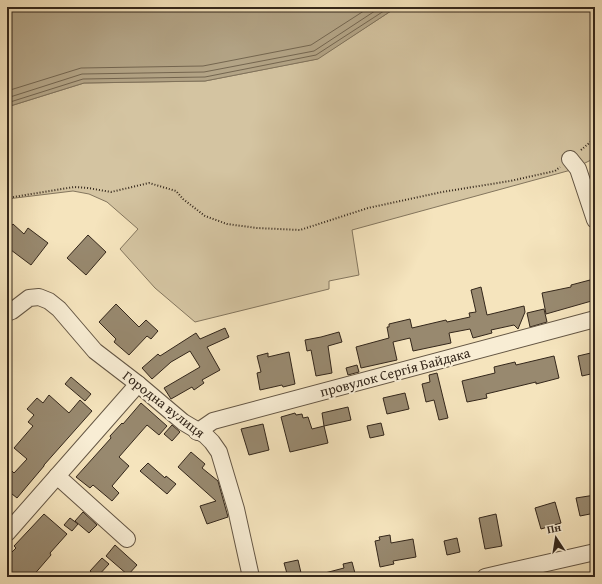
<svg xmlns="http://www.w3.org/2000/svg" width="602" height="584" viewBox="0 0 602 584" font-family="'Gentium Book Plus',serif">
	<rect width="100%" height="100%" fill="#f5e4bd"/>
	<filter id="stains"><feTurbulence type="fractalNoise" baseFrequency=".005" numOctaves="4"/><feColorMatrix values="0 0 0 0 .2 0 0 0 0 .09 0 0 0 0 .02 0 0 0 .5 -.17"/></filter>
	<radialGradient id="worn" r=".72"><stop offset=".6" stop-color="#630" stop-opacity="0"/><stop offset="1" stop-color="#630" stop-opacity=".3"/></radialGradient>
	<!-- green -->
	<path fill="#d4c4a1" stroke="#84765e" d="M397,7H595V158L571,170L352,230L359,275L329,281V289L195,322L155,288L120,249L138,229L107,202L89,194L73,191L7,199V107L84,83L205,81L317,59Z"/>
	<!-- water -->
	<path fill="#b3a486" stroke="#80725b" d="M7,7H397L318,59L205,81L84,83L7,107Z"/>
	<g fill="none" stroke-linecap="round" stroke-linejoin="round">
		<!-- shore -->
		<g stroke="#746650" stroke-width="1">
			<path d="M7,91L81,68L203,66L311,45L370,7"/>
			<path d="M7,98L82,74L204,72L314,51L381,7"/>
			<path d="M7,103L83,79L205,77L316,55L390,7"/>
		</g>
	</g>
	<!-- building -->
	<g fill="#98896f" stroke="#34271b">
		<path d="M13,224L24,234L28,228L48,243L31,265L7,247V231Z"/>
		<path d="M88,235L106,252L86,275L67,258Z"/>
		<path d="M590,280L595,300L546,314L542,293L571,287V285Z"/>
		<path d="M481,287L487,315L524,306L525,312L518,329L514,325L491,330L492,333L473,338L470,329L449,333L451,343L413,351L410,338L393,342L397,360L361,368L356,347L389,338L387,327H389V324L410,319L412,328L446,320L447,322L470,317L469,313L476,312L471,290Z"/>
		<path d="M116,304L139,327L146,320L158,331L151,339L147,336L129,355L114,342L116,339L99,322Z"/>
		<path d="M544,309L547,322L530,327L527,313Z"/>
		<path d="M225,328L229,337L207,347L220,370L202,380L204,383L194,390L192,387L171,399L164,388L200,367L190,351L171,362L152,379L142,368L158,354L160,356L196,333L200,339Z"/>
		<path d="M339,332L342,342L328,346L332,373L316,376L311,350L307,351L305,340L321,337Z"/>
		<path d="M289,352L295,384L283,387L282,385L260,390L257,373L261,372L257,356L268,353V357Z"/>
		<path d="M595,352V373L582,376L578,356Z"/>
		<path d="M554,356L559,378L536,384V382L486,394L487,398L467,402L462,381L495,373L494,367L515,362L516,365Z"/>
		<path d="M357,365L359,372L348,375L346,368Z"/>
		<path d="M437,373L448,418L439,420L434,400L426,402L422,384L430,382L429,375Z"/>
		<path d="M71,377L91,394L85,401L65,384Z"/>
		<path d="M405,393L409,409L387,414L383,398Z"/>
		<path d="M49,395L69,413L80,400L92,411L44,465V466L17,498L7,490V477L12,471L14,473L27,459L14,448L33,426L28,422L34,415L27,409L37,398L43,403Z"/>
		<path d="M141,403L167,426L159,435L147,425L119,457L129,466L112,486L119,493L112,501L93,485L90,488L76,477L111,438L110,436L122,423L123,424Z"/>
		<path d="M348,407L351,420L324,426L322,413Z"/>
		<path d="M295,413L296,415L302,414L303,418L308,417L312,429L324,426L328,443L290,452L281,417Z"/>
		<path d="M381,423L384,435L370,438L367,426Z"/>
		<path d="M263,424L269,450L249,455L241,429Z"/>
		<path d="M172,425L180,432L172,441L164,434Z"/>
		<path d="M191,452L205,464L202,468L218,481L228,517L207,524L200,506L216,501L178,467Z"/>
		<path d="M148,463L165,478L166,476L176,484L167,494L140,471Z"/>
		<path d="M595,495V513L580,516L576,498Z"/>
		<path d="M555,502L561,523L541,529L535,508Z"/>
		<path d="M83,512L97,525L89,533L75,521Z"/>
		<path d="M44,514L67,534L50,553L51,555L32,577H11L7,574V557L16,548L14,546Z"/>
		<path d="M496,514L502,546L485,549L479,518Z"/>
		<path d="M70,518L78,524L72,531L64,525Z"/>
		<path d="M390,535L391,543L413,539L416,557L393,561L394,564L380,567L375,541L380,540L379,537Z"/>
		<path d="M457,538L460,552L447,555L444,541Z"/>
		<path d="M115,545L137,565L128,575L106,556Z"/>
		<path d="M102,558L109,564L97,577L90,571Z"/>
		<path d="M298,560L302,577H288L284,563Z"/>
		<path d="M352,562L356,577H321V574L344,568L343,564Z"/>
	</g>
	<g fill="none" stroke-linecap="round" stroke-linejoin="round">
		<defs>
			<g id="minor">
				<path d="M570,159L578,169L595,220"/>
				<path d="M7,313L12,311L29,298L39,297L49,301L59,309L95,351L138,384L183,422L205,435L212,442L219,452L236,509L251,577"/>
				<path d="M197,432L213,421L595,319"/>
				<path d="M57,476L127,539"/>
				<path d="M7,533L138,384"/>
				<path d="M485,577L595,552"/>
			</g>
		</defs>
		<!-- minor casing -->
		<use href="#minor" stroke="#645644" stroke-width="18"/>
		<!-- path -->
		<g stroke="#34271b" stroke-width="2" stroke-dasharray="1 2" stroke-linecap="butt">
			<path d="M581,150L595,138"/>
			<path d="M7,198L74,187L88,188L111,192L149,183L176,191L183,199L205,216L227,224L257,228L300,230L368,208L442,192L510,181L555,171L560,167"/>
		</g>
		<!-- minor -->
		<use href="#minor" stroke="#f8edd4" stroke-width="16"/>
	</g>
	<g text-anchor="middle" stroke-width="4" stroke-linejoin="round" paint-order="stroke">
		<!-- street labels -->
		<g font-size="14" fill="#34271b" stroke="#f8edd4">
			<text transform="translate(395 372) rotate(-15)" y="5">провулок Сергія Байдака</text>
			<text transform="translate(164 404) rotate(38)" y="5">Городна вулиця</text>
		</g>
	</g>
	<!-- margin -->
	<rect width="602" height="584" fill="none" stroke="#f5e4bd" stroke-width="24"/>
	<rect x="8" y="8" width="586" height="568" fill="none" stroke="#34271b" stroke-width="2"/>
	<rect x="12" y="12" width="578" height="560" fill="none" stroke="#34271b"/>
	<!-- north arrow -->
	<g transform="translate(556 538) rotate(348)" stroke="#f8edd4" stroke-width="3" paint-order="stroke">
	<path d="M0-3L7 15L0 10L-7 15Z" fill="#34271b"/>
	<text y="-6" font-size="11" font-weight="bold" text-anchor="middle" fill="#34271b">Пн</text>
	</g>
	<rect width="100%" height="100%" filter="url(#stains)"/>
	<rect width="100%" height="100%" fill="url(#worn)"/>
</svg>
